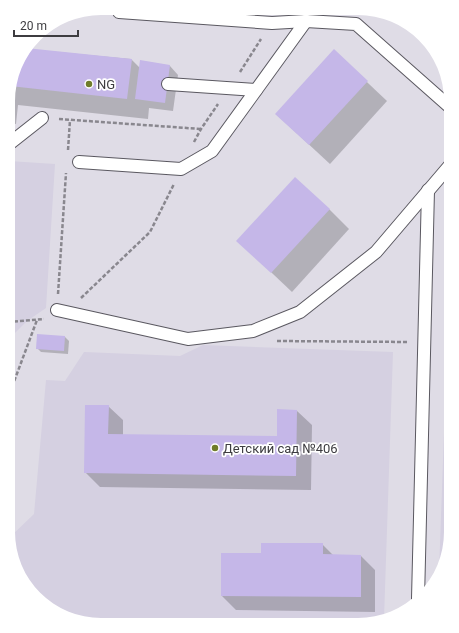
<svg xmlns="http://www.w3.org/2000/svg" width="459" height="633" viewBox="0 0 459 633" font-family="Roboto,sans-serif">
	<rect width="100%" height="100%" fill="#dfdce6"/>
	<!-- built -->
	<g fill="#d5d0e1">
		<path d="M9,161L55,164L46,308L27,321L8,340Z"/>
		<path d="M451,238V538L439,572Z"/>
		<path d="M203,345L393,352L384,619L358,625L89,624L49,609L17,573L9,538L34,514L46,380L65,381L84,352L180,356Z"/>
	</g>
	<!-- shadow -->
	<g fill="#0003">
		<path d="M25,49L131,59L140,68L170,66L178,75L173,111L149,108L148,119L18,105L16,124L9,123V88L20,55Z"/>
		<path d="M334,51L387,101L330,164L276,114Z"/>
		<path d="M329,209L349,229L292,292L238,241Z"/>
		<path d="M38,335L65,337L69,341L68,354L41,352L37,348Z"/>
		<path d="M108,406L123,420V435L278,437L297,411L312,425L311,490L100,487L85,472Z"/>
		<path d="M322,544L333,555L361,556L375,570V612L236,610L222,596Z"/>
	</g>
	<!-- building -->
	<g fill="#c5b7e8">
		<path d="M26,48L132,59L127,99L10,86L20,55Z"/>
		<path d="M334,49L368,81L309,145L275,114Z"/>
		<path d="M140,60L170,65L165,103L135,99Z"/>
		<path d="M295,177L330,209L271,273L236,241Z"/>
		<path d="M37,334L65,336L64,351L36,349Z"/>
		<path d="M85,405H109L108,434L277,436V409L297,410L296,476L84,473Z"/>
		<path d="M261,543H323V554L361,555V597L221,596V553H261Z"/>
	</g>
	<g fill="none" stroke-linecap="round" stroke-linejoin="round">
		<defs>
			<g id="service">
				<path d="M119,12L272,23L306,21L356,24L451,108"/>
				<path d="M168,84L256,90"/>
				<path d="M9,144L42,118"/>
				<path d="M79,162L181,169L212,151L306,21"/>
				<path d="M57,310L188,339L253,331L300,312L376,252L451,164"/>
				<path d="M418,599L428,190"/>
			</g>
		</defs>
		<!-- service casing -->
		<use href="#service" stroke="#5a5860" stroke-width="14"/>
		<!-- path -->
		<g stroke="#89878e" stroke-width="2.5" stroke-dasharray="4 2" stroke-linecap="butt">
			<path d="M240,72L261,39"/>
			<path d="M59,119L201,129"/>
			<path d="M194,142L201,129L218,104"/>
			<path d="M68,150L70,120"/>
			<path d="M58,294L66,173"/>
			<path d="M81,298L150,232L174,184"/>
			<path d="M8,322L44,319"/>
			<path d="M277,341L408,342"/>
			<path d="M8,404L12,387L37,320"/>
		</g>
		<!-- service -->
		<use href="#service" stroke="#fff" stroke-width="12"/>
	</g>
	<!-- markers -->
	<g fill="#6f7c2a" stroke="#fff" stroke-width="1.5">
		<circle cx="89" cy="84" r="4"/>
		<circle cx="215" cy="448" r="4"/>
	</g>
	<g text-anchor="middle" stroke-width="3.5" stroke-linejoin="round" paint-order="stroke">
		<!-- poi labels -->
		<g font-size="13" fill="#3d3c40" stroke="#fff" text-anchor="start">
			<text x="97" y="89">NG</text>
			<text x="223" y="453">Детский сад №406</text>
		</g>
	</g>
	<!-- crop -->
	<path d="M0 0H459V633H0ZM101 15H358A86 86 0 0 1 444 101V532A86 86 0 0 1 358 618H101A86 86 0 0 1 15 532V101A86 86 0 0 1 101 15Z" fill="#fff" fill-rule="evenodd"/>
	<!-- scale -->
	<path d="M14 30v6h64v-6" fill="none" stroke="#3d3c40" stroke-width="2"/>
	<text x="20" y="30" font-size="12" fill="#3d3c40" stroke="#ffffff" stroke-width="3" paint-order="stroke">20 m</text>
</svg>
